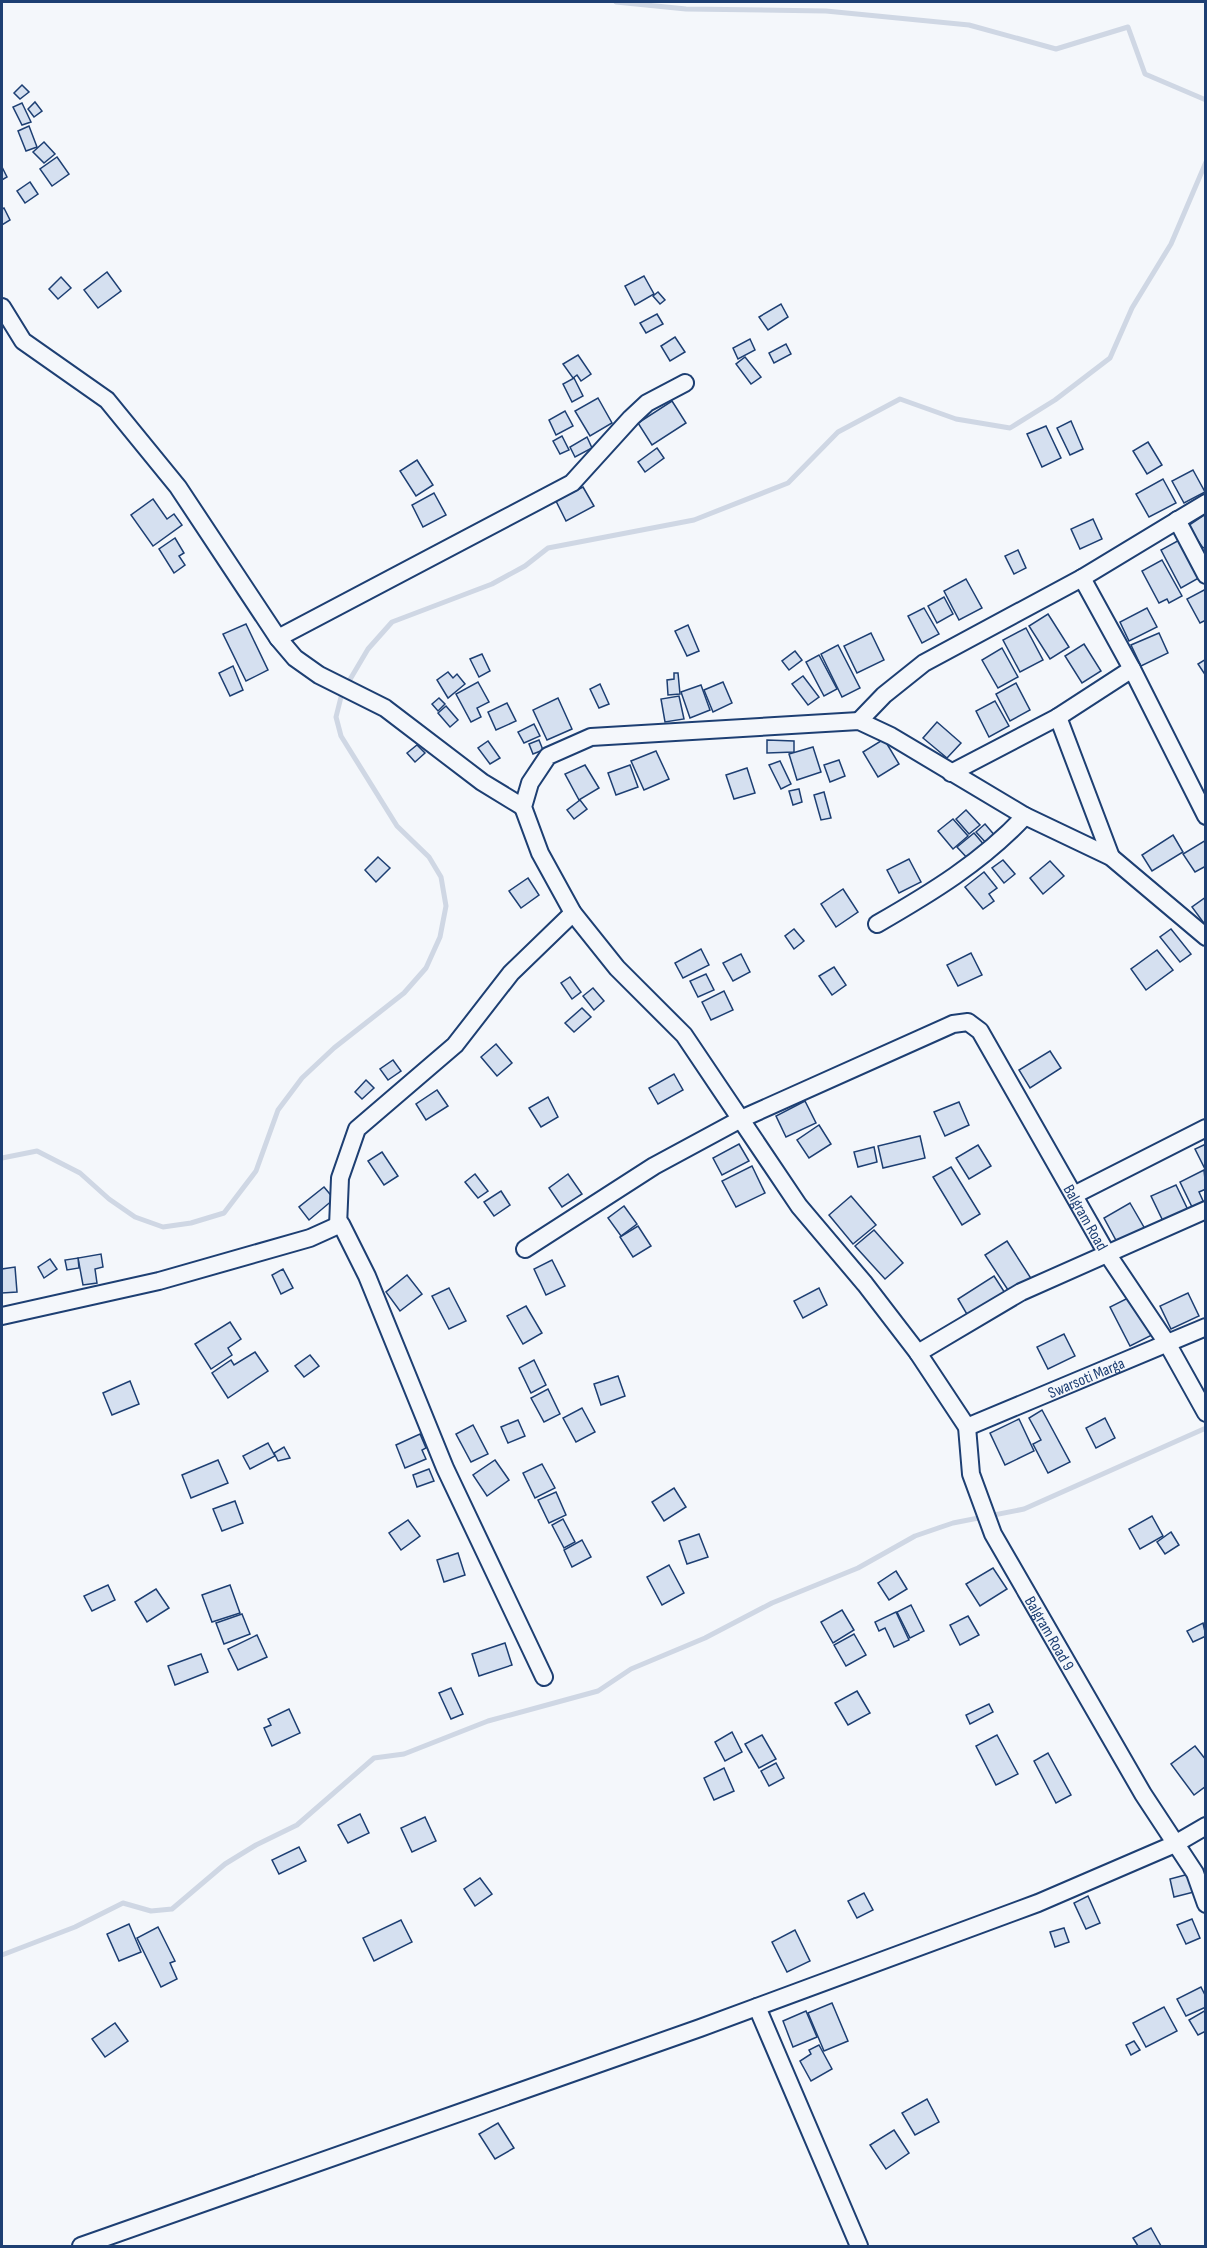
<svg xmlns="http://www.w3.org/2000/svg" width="1207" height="2248" viewBox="0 0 1207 2248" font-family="'Sofia Sans Condensed',sans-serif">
	<rect width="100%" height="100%" fill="#f4f7fb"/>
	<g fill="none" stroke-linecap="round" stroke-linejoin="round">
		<!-- stream -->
		<g stroke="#cfd7e4" stroke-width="5">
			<path d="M616,2L686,9L826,11L969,25L1056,49L1128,27L1145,74L1206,100"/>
			<path d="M2,1158L37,1151L80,1173L109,1199L135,1217L163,1227L191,1223L224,1213L256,1171L278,1110L302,1078L334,1048L404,993L426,968L440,937L446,906L441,877L429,857L397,826L341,736L336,717L342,693L368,649L392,622L492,584L525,566L548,548L694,520L788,483L838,432L900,399L956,419L1010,428L1055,400L1110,358L1132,308L1171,244L1206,162"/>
			<path d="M2,1955L75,1927L123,1903L151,1911L172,1909L225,1864L256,1845L297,1825L374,1758L404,1754L488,1721L598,1691L631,1669L705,1638L772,1603L858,1568L915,1536L953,1523L1024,1509L1206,1428"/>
		</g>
	</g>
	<!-- building -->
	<g fill="#d5e0f0" stroke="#1d3f73" stroke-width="1.5">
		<path d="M22,85L29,92L20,99L14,93Z"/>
		<path d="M35,102L42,111L34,117L28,109Z"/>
		<path d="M22,103L31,122L22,125L13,107Z"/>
		<path d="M29,126L37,147L26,151L18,131Z"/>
		<path d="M44,142L55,154L44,163L33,152Z"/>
		<path d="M57,157L69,174L52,186L40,169Z"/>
		<path d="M2,167L7,177L2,180Z"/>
		<path d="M30,182L38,194L25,203L17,191Z"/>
		<path d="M4,208L10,220L2,225V209Z"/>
		<path d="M107,272L121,291L98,308L84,290Z"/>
		<path d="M644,276L654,294L635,305L625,286Z"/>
		<path d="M61,277L71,288L58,299L49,289Z"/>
		<path d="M658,292L665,300L660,304L653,296Z"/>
		<path d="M781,304L788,317L768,330L759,317Z"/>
		<path d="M657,314L663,324L646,333L640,323Z"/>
		<path d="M675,337L685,352L670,361L661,346Z"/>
		<path d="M750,339L755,350L738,359L733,348Z"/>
		<path d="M786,344L791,354L774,363L769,353Z"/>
		<path d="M578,355L591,374L581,381L577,375L573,378L563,364Z"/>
		<path d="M745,357L761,377L751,384L736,364Z"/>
		<path d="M574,378L583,396L572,402L563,384Z"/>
		<path d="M598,398L612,423L590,436L575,411Z"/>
		<path d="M672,401L686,423L652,445L638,423Z"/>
		<path d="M565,411L573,426L556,435L549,420Z"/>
		<path d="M1071,421L1083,449L1070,455L1057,428Z"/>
		<path d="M1046,426L1061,458L1042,467L1027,434Z"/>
		<path d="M562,436L569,450L560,454L553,441Z"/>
		<path d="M587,437L592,448L575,457L570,447Z"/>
		<path d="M1148,442L1162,465L1147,474L1133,451Z"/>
		<path d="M657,448L664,458L645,472L638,462Z"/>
		<path d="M417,460L433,485L416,496L400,471Z"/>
		<path d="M1193,470L1205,492L1184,503L1172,481Z"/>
		<path d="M1163,479L1176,503L1149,517L1136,494Z"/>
		<path d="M583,487L594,506L566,521L556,501Z"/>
		<path d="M434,493L446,515L423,527L412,505Z"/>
		<path d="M153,499L167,519L174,514L182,525L153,546L131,515Z"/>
		<path d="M1206,514V546L1203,548L1188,526Z"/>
		<path d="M1093,519L1102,539L1080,549L1071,529Z"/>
		<path d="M175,538L184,553L179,556L185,565L174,573L159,549Z"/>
		<path d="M1183,538L1204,575L1181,588L1161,550Z"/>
		<path d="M1018,550L1026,568L1014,574L1005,556Z"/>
		<path d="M1162,560L1182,596L1169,603L1167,599L1159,603L1142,571Z"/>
		<path d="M966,579L982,608L959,620L944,591Z"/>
		<path d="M1206,589V620L1200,623L1187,599Z"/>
		<path d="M944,597L953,614L937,623L928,606Z"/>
		<path d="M924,608L939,634L922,643L908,616Z"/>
		<path d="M1147,608L1157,627L1129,641L1120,622Z"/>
		<path d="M1048,614L1069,647L1050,659L1029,626Z"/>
		<path d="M246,624L268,670L246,681L223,634Z"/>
		<path d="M688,625L699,651L687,656L675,631Z"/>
		<path d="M1026,628L1043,660L1020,672L1003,640Z"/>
		<path d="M871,633L884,660L857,673L844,646Z"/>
		<path d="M1159,633L1168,653L1141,666L1131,645Z"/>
		<path d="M1084,644L1101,671L1082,683L1065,656Z"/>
		<path d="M838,645L860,688L842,697L821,654Z"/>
		<path d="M1002,648L1018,677L998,688L982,660Z"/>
		<path d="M795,651L802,660L789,670L782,661Z"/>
		<path d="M482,654L490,671L479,677L470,659Z"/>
		<path d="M819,655L837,689L824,696L806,662Z"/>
		<path d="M1206,659V676L1198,664Z"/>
		<path d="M233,666L243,690L230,696L219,673Z"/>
		<path d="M448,672L453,678L457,674L465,684L448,698L437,680Z"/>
		<path d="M674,673H678L680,694L668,695L667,680L674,679Z"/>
		<path d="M803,676L819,697L808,705L792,684Z"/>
		<path d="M478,682L489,702L477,708L481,717L471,722L456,694Z"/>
		<path d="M723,682L732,703L713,712L704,690Z"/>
		<path d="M1016,683L1030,710L1010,721L996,694Z"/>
		<path d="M600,684L609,704L599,708L590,689Z"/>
		<path d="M701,685L710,710L690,718L681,692Z"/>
		<path d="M679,696L684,719L665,722L661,699Z"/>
		<path d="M439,698L445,704L438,711L432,704Z"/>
		<path d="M558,698L572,729L547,740L533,710Z"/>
		<path d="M995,701L1009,726L989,737L976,711Z"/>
		<path d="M507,703L516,721L496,730L488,712Z"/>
		<path d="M446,706L458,720L450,727L438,713Z"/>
		<path d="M937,722L961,743L947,758L923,738Z"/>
		<path d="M534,724L540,736L524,743L518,732Z"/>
		<path d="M884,739L899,764L878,777L863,752Z"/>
		<path d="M539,740L543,750L533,754L529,744Z"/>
		<path d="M767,740L794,741V752L767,753Z"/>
		<path d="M488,741L500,758L490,764L478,748Z"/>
		<path d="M417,745L425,753L415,762L407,753Z"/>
		<path d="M813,747L821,772L797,780L789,754Z"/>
		<path d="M656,751L669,779L644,790L631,761Z"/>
		<path d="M839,760L845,776L830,782L824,765Z"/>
		<path d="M780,761L791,784L781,789L769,765Z"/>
		<path d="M585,765L599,788L579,800L565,774Z"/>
		<path d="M630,765L638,787L616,795L608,773Z"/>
		<path d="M747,768L755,793L734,799L726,775Z"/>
		<path d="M799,789L802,802L793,805L789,791Z"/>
		<path d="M824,792L831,818L821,820L814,795Z"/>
		<path d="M580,800L587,809L574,819L567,810Z"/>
		<path d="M966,810L980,825L969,834L956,819Z"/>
		<path d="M953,819L968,836L953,849L938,831Z"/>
		<path d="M985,824L996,837L987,844L976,832Z"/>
		<path d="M974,833L985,846L969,860L957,847Z"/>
		<path d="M1173,835L1183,852L1152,871L1142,855Z"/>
		<path d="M1206,840V866L1195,872L1183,854Z"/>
		<path d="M378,857L390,868L376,882L365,870Z"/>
		<path d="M909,859L921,882L899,893L887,870Z"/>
		<path d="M1003,860L1015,874L1004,883L992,868Z"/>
		<path d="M1050,861L1064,876L1043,894L1030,878Z"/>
		<path d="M984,872L997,888L989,894L994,901L983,909L965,887Z"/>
		<path d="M528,878L539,895L521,908L509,891Z"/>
		<path d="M843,889L858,912L836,927L821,904Z"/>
		<path d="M1206,897V926L1192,907Z"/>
		<path d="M794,929L804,941L794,949L785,936Z"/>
		<path d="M1171,929L1191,954L1180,962L1160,937Z"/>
		<path d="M701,949L709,965L683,978L675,963Z"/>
		<path d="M1157,950L1173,970L1146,990L1131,969Z"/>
		<path d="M971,953L982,975L958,986L947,965Z"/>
		<path d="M741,954L750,972L733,981L723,963Z"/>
		<path d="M834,967L846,985L832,995L819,976Z"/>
		<path d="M706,974L714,990L698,997L690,981Z"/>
		<path d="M570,977L581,992L572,999L561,983Z"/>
		<path d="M593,988L604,1001L594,1010L583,996Z"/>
		<path d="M724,991L733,1010L711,1020L702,1002Z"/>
		<path d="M582,1008L591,1017L574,1032L565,1023Z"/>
		<path d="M496,1044L512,1063L497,1076L481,1057Z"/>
		<path d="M1050,1051L1061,1068L1030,1088L1019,1070Z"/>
		<path d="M393,1060L401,1071L388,1080L380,1069Z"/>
		<path d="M674,1074L683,1090L658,1104L649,1088Z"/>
		<path d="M366,1080L374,1088L362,1099L355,1092Z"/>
		<path d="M437,1090L448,1106L426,1120L416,1104Z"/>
		<path d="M548,1097L558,1117L541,1127L529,1108Z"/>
		<path d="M805,1101L816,1123L786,1137L776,1116Z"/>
		<path d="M959,1102L969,1125L945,1136L934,1112Z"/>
		<path d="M819,1125L831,1144L809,1158L797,1140Z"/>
		<path d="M920,1136L925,1158L883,1168L878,1146Z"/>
		<path d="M739,1144L749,1161L722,1175L713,1158Z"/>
		<path d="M1206,1144V1169H1205L1195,1149Z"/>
		<path d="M978,1145L991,1166L969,1179L956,1158Z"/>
		<path d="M874,1147L877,1162L858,1167L854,1152Z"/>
		<path d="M382,1152L398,1176L384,1185L368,1161Z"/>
		<path d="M752,1166L765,1193L736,1207L722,1181Z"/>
		<path d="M951,1167L980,1214L962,1225L933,1177Z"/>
		<path d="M1204,1170L1206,1189L1199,1192L1204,1203L1193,1209L1180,1182Z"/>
		<path d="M475,1174L488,1191L478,1198L465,1182Z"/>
		<path d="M568,1174L582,1194L562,1207L549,1188Z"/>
		<path d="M1176,1185L1188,1210L1163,1221L1151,1196Z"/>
		<path d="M324,1187L334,1199L309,1220L299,1207Z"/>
		<path d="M501,1191L510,1205L494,1216L484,1202Z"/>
		<path d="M851,1196L876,1225L853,1244L829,1215Z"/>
		<path d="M1130,1203L1145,1229L1118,1244L1104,1218Z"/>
		<path d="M624,1206L637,1224L621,1236L608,1218Z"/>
		<path d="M638,1226L651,1246L633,1257L620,1237Z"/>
		<path d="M874,1230L903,1263L885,1279L855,1246Z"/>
		<path d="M1007,1241L1032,1280L1010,1293L985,1255Z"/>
		<path d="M101,1254L103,1267L95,1269L97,1283L83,1285L78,1258Z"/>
		<path d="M78,1258L79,1268L67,1270L65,1260Z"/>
		<path d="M50,1259L57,1269L44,1278L38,1267Z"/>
		<path d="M552,1260L565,1286L546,1295L534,1269Z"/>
		<path d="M15,1267L17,1292L2,1293V1269Z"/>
		<path d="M283,1269L293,1288L281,1294L272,1275Z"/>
		<path d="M407,1275L422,1294L400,1311L386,1292Z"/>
		<path d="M994,1276L1005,1293L968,1316L958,1299Z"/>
		<path d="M449,1288L466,1321L449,1329L432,1296Z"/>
		<path d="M819,1288L827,1305L803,1318L794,1301Z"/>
		<path d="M1188,1293L1199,1316L1171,1329L1160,1306Z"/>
		<path d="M1132,1296L1152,1335L1130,1346L1110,1307Z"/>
		<path d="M526,1306L542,1333L523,1344L507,1316Z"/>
		<path d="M230,1322L241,1339L228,1348L232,1355L211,1369L195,1344Z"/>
		<path d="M1064,1334L1075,1356L1048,1369L1037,1347Z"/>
		<path d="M255,1352L268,1371L228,1398L212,1373L231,1360L234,1365Z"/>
		<path d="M310,1355L319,1366L304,1377L295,1366Z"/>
		<path d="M534,1360L546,1385L531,1393L519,1368Z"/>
		<path d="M618,1376L625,1396L601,1405L594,1384Z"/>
		<path d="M130,1381L139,1404L112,1415L103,1393Z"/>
		<path d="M548,1389L560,1414L544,1422L531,1398Z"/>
		<path d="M582,1408L595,1432L576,1442L563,1418Z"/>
		<path d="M1042,1410L1070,1462L1048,1473L1033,1444L1041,1440L1029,1418Z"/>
		<path d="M1105,1418L1115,1438L1096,1448L1086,1428Z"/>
		<path d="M1019,1419L1034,1451L1005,1465L990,1433Z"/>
		<path d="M518,1420L525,1436L508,1443L501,1427Z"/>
		<path d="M473,1425L488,1454L471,1462L456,1434Z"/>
		<path d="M420,1434L426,1448L422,1450L426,1459L405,1468L396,1445Z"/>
		<path d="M268,1443L275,1456L250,1469L243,1456Z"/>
		<path d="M284,1447L290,1458L278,1461L274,1453Z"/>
		<path d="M218,1460L228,1483L191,1498L182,1475Z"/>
		<path d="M495,1460L509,1480L487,1496L473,1475Z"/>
		<path d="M542,1464L555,1488L535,1498L523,1473Z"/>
		<path d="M429,1469L434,1481L417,1487L413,1475Z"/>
		<path d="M674,1488L686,1507L664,1521L652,1502Z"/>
		<path d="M556,1492L566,1515L549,1523L538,1500Z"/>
		<path d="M235,1501L243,1523L222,1531L213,1509Z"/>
		<path d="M1152,1516L1163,1536L1140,1549L1129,1529Z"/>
		<path d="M563,1519L575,1542L564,1548L552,1525Z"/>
		<path d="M408,1520L420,1536L401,1550L389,1533Z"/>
		<path d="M1171,1532L1179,1545L1165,1554L1157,1542Z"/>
		<path d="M699,1534L708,1557L687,1564L679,1541Z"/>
		<path d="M582,1540L591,1557L572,1567L564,1550Z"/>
		<path d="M458,1553L465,1575L444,1582L437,1560Z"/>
		<path d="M669,1565L684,1593L662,1605L647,1577Z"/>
		<path d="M993,1568L1007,1589L980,1606L966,1584Z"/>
		<path d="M896,1571L907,1589L889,1600L878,1583Z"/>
		<path d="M108,1585L115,1600L92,1611L84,1596Z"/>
		<path d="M230,1585L240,1613L212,1622L202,1595Z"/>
		<path d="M156,1589L169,1608L147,1622L135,1602Z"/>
		<path d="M911,1605L924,1631L910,1638L897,1612Z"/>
		<path d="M842,1610L854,1630L833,1643L821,1622Z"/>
		<path d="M896,1612L909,1640L894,1647L885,1628L879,1631L875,1622Z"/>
		<path d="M242,1614L250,1634L224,1644L216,1623Z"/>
		<path d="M968,1616L979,1635L960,1645L950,1625Z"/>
		<path d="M1203,1623L1206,1636L1193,1642L1187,1631Z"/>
		<path d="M854,1634L866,1655L846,1666L834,1645Z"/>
		<path d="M257,1635L267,1657L238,1670L228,1649Z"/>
		<path d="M505,1643L512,1665L479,1676L472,1654Z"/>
		<path d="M201,1654L208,1672L175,1685L168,1666Z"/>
		<path d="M451,1688L463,1714L451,1719L439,1693Z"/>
		<path d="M857,1691L870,1713L848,1725L835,1703Z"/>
		<path d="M989,1704L993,1712L970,1724L966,1715Z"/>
		<path d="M289,1709L300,1733L272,1746L264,1728L271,1725L268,1719Z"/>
		<path d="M732,1732L742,1752L725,1761L715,1742Z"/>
		<path d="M762,1735L776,1759L759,1768L745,1744Z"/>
		<path d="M997,1735L1018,1774L996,1785L976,1746Z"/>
		<path d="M1195,1746L1206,1760V1786L1194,1795L1171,1764Z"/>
		<path d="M1048,1753L1071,1795L1056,1803L1034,1761Z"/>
		<path d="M776,1763L784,1778L769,1786L761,1771Z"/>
		<path d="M724,1768L734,1791L714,1800L704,1778Z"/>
		<path d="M360,1814L369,1833L348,1843L338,1825Z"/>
		<path d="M425,1817L436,1841L412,1852L401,1828Z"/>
		<path d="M299,1847L306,1861L279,1874L272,1860Z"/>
		<path d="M1189,1874L1194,1892L1174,1897L1170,1879Z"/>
		<path d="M480,1878L492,1894L475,1906L464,1889Z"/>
		<path d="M864,1893L873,1910L857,1918L848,1901Z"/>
		<path d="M1088,1896L1100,1923L1086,1929L1074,1903Z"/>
		<path d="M1192,1919L1200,1938L1186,1944L1177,1925Z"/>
		<path d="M401,1920L412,1942L374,1961L363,1938Z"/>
		<path d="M129,1924L141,1952L119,1961L107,1934Z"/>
		<path d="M158,1927L175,1961L170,1963L177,1979L161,1987L137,1938Z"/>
		<path d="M1064,1928L1069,1942L1055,1947L1050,1932Z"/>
		<path d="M795,1930L810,1961L787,1972L772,1942Z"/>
		<path d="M1201,1987L1206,1997V2007L1186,2016L1177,1999Z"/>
		<path d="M832,2003L848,2041L824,2051L808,2013Z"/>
		<path d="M1164,2007L1177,2031L1146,2047L1133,2023Z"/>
		<path d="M1206,2010V2031L1198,2035L1189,2020Z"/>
		<path d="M806,2011L817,2037L793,2047L783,2021Z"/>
		<path d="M115,2023L128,2041L105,2057L92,2039Z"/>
		<path d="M1134,2041L1140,2050L1131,2055L1126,2045Z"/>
		<path d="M819,2045L832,2069L811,2081L800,2061L811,2054L809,2050Z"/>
		<path d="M927,2099L939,2122L915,2135L902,2113Z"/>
		<path d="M498,2123L514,2148L495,2159L479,2134Z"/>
		<path d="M894,2130L909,2153L886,2169L870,2145Z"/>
		<path d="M1151,2228L1161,2246H1138L1133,2238Z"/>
	</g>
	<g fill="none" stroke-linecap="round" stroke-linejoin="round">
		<defs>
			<g id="street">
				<path d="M2,307L23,341L107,400L178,487L278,638L572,483L631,418L647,403L685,383"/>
				<path d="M1177,520L1206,575"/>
				<path d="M1082,578L1132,669L1206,816"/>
				<path d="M278,638L295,658L319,675L385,708L482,782L523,807"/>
				<path d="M1058,717L1132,669"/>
				<path d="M859,721L884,695L924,663L1082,578L1206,503"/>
				<path d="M951,773L1058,717L1111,857"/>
				<path d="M877,924C931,893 982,862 1025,816"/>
				<path d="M1206,937L1111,857L1025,816L891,736L859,721L591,737L548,756L530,783L523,807L540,853L573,913L617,968L684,1035L799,1206L865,1284L918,1353L1021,1292L1206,1210"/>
				<path d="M1074,1195L1206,1128"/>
				<path d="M338,1226L340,1178L357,1129L455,1045L511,973L573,913"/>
				<path id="s1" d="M525,1249L654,1166L741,1119L953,1024L968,1022L980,1031L1106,1252L1167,1343L1206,1413"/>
				<path d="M2,1316L159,1281L310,1238L341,1224L367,1276L445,1468L544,1677"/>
				<path id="s2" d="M918,1353L967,1427L971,1474L993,1534L1143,1794L1195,1873L1206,1904"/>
				<path id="s3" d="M967,1427L1206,1327"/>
				<path d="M757,2007L859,2246"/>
				<path d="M81,2246L700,2028L1038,1903L1175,1844L1206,1826"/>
			</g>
		</defs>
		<!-- street casing -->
		<use href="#street" stroke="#1d3f73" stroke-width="20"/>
		<!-- street -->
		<use href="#street" stroke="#f4f7fb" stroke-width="16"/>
	</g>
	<g text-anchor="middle" stroke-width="4.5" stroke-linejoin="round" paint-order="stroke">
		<!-- street labels -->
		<g font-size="16" fill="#1d3f73" stroke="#f4f7fb">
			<text dy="6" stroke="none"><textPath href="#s1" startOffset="729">Balgram Road</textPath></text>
			<text dy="6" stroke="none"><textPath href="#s3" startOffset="129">Swarsoti Marga</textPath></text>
			<text dy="6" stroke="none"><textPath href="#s2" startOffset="314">Balgram Road 9</textPath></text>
		</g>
	</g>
	<!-- border -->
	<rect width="1207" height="2248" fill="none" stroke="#1d3f73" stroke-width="6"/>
</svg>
